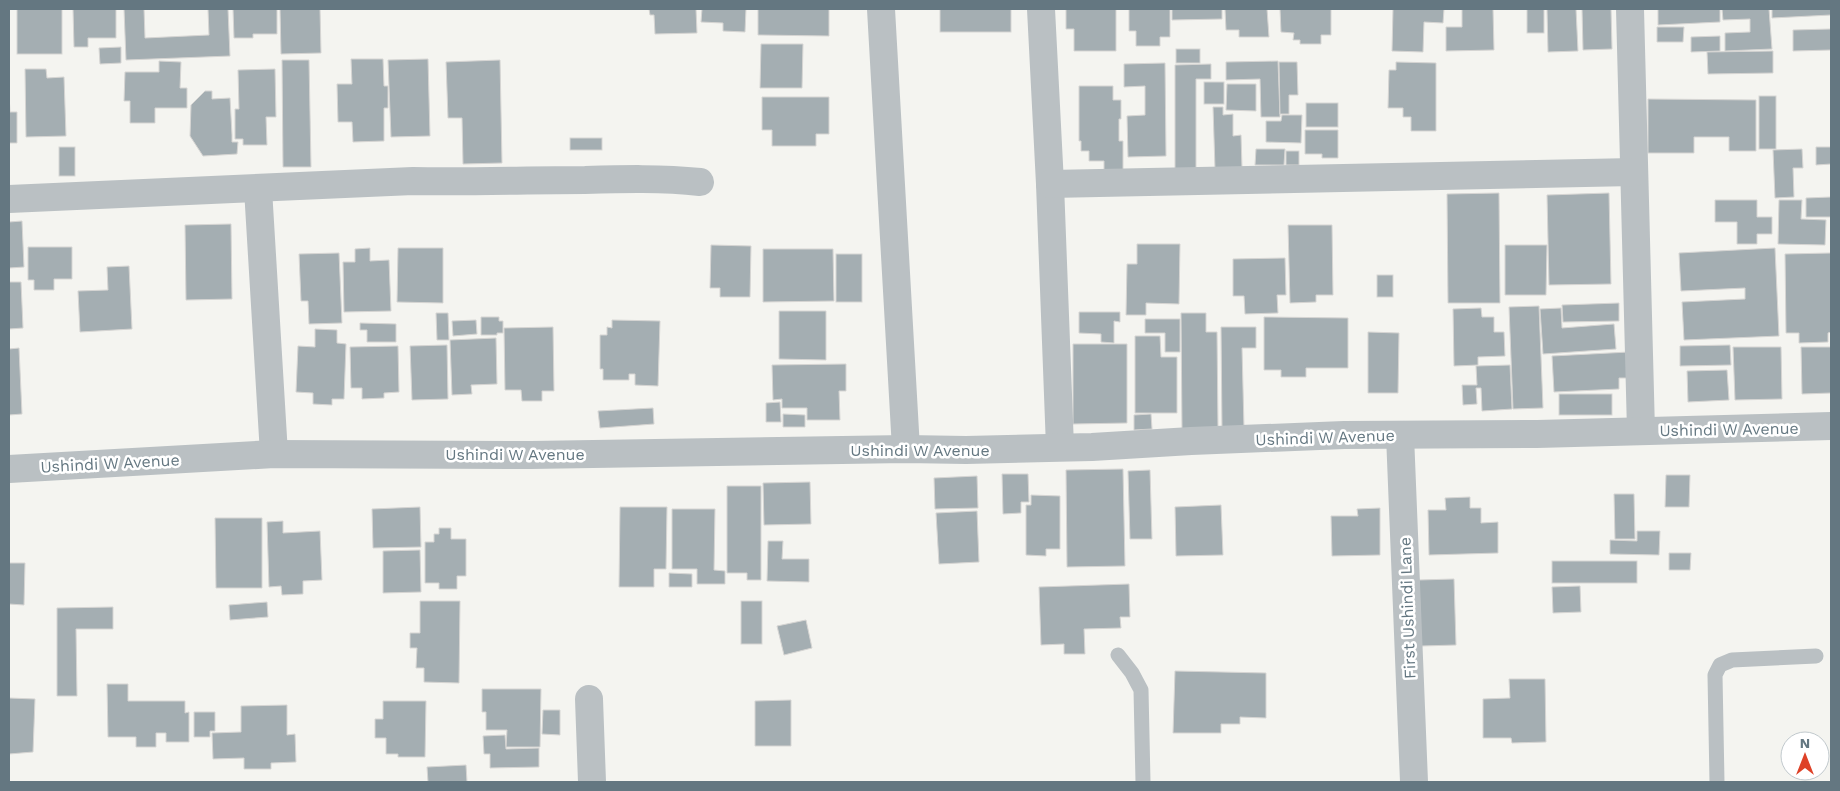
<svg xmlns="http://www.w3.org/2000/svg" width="1840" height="791" viewBox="0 0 1840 791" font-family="'Work Sans',sans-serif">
	<rect width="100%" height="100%" fill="#f4f4f0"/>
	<!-- building -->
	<g fill="#a4aeb2" stroke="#d6d5d3">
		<rect x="17" y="9" width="45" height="45"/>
		<path d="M73,9H116V38H88V47H74Z"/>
		<path d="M124,9H144L145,38L209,35L208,9H228L230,56L126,60Z"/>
		<path d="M233,9H277V34H253V38H234Z"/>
		<path d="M280,9H320L321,53L281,54Z"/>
		<path d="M649,9H696L697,33L655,34L654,15H650Z"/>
		<path d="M702,9H746L745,32L723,31V23L701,22Z"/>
		<path d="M758,9H829V36L758,35Z"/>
		<rect x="940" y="9" width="71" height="23"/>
		<path d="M1066,9H1116V51H1074V29H1066Z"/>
		<path d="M1129,9H1170V37H1160V46H1136V31H1129Z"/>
		<path d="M1172,9H1222V19L1172,20Z"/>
		<path d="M1225,9H1267L1269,37H1239V30H1226Z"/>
		<path d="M1280,9H1331V35H1321V44H1300V40H1293L1294,33L1281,32Z"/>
		<path d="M1393,9H1444L1443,23L1424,22L1423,52L1392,51Z"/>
		<path d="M1462,9H1493L1494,50L1446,51V27H1462Z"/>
		<rect x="1527" y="9" width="17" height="24"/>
		<path d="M1547,9H1576L1578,51L1548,52Z"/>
		<path d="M1582,9H1611L1612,49L1583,50Z"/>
		<path d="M1658,9H1720V22L1658,25Z"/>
		<path d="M1722,9H1769L1772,49L1725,51V33L1750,32V19L1723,20Z"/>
		<path d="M1772,9H1831V15L1772,18Z"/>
		<path d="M1657,27H1684L1683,42H1657Z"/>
		<path d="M1831,29V50L1793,51V30Z"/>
		<path d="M1720,36V51L1691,52V37Z"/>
		<path d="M761,44H803L802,88H760Z"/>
		<path d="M121,47V63L100,64L99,48Z"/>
		<rect x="1176" y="49" width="24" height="14"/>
		<path d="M1773,51V73L1708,74L1707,52Z"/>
		<path d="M351,59H383L384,86H388V108H384V141L353,142L352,122H338L337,84H352Z"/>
		<path d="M428,59L430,136L391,137L388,60Z"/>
		<path d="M282,60H309L311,167H283Z"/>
		<path d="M500,60L502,163L463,164L462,118H448L446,62Z"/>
		<path d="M159,61L181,62L180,88H187V108H155V123H130V101H124L125,72H159Z"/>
		<path d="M1278,61L1280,117H1261L1260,79L1226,80V62Z"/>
		<path d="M1279,62H1297L1298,95H1289V114H1280Z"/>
		<path d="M1396,62L1436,63V131H1411V117H1403V108H1388L1389,70H1396Z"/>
		<path d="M1165,63L1166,156L1128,157L1127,116L1145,115V86L1124,87V64Z"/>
		<path d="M1211,64V79H1196V169H1175V65Z"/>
		<path d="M25,69H46L47,78L64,77L66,136L26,137Z"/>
		<path d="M275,69L276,117H266L267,145H243V139H235V109H239L238,70Z"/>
		<rect x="1204" y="82" width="20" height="22"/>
		<path d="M1227,84H1256V111L1226,110Z"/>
		<path d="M1079,86H1113V100H1121V119H1119V141H1123V171H1104V161H1089V151H1081V141H1079Z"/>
		<path d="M205,91H212V99L230,98L232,135V142H238L237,154L203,156L190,136L191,105Z"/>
		<path d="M9,95L10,112H17V143H9Z"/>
		<rect x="1759" y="96" width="17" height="53"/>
		<path d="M762,97H829V134H816V146H772V130H762Z"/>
		<path d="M1648,99L1756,100V151H1729V137H1694V153H1648Z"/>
		<rect x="1306" y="103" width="32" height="24"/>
		<path d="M1213,107H1223V115L1233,114V136L1241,135L1242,168L1215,169Z"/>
		<path d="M1282,115H1302L1301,143L1266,142V121H1281Z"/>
		<path d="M1305,130H1338V158H1322V154H1305Z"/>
		<rect x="570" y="138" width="32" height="12"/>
		<rect x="59" y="147" width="16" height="29"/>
		<path d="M1816,147H1831V164L1816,165Z"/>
		<path d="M1256,149H1285L1284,165H1255Z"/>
		<path d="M1802,149L1803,168H1793L1794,197L1775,198L1773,150Z"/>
		<rect x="1286" y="151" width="13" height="14"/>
		<path d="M1499,193L1500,303H1448L1447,194Z"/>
		<path d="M1609,193L1611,284L1549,285L1547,195Z"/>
		<path d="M1831,197V217H1806V198Z"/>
		<path d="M1715,200H1757V217H1772V234H1757V244H1737V222H1715Z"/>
		<path d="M1779,200H1802L1801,219L1826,220L1825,245L1778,244Z"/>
		<path d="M22,221L24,267L9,268V222Z"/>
		<path d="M231,224L232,299L186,300L185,225Z"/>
		<path d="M1288,225H1332L1333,295H1316V302L1290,303Z"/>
		<path d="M1137,244H1180L1179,304L1146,303V315H1126L1127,264H1137Z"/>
		<path d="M711,245L751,246L750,297H720V288H710Z"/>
		<path d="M1505,245H1547L1546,295H1505Z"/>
		<path d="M28,247H72V279H54V290H34V280H28Z"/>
		<path d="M370,248V261L389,260L391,311L344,312L343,262H355V249Z"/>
		<path d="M398,248H443V303L397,302Z"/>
		<path d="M1775,248L1779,336L1684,340L1682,302L1745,299V288L1681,291L1679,253Z"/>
		<path d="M763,249H833L834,301L763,302Z"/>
		<path d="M339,253L342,323L309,324L308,301H301L299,254Z"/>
		<path d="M1831,253V332L1828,333V342L1799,343V333H1786L1785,254Z"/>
		<rect x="836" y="254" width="26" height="48"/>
		<path d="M1285,258L1286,295H1277L1278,313L1245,314L1244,296H1233V259Z"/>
		<path d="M129,266L132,329L80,332L78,291L108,290L107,267Z"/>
		<rect x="1377" y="275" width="16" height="22"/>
		<path d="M9,282H21L23,328L9,329Z"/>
		<path d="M1619,303V321L1563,322L1562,305Z"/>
		<path d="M1539,306L1543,408L1513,409L1509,307Z"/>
		<path d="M1481,308L1482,317H1494V332H1504L1505,356L1478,357V365L1454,366L1453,309Z"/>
		<path d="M1561,308L1562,328L1614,324L1616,349L1543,354L1540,309Z"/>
		<path d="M779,311H826V360L779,359Z"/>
		<path d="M1079,312H1120V322L1114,321V343L1101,342V334L1079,333Z"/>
		<path d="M436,313H448L449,340H437Z"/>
		<path d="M1181,313H1206V332H1217L1218,428L1182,429Z"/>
		<path d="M481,317H499V321H503V333H497V335H481Z"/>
		<path d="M1264,317L1348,318V368H1306V377H1281V370H1264Z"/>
		<path d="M1145,319H1180V352H1165V333H1145Z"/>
		<path d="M476,320L477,334L453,336L452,321Z"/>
		<path d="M612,320L660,321L658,386L635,385V374H629V380H603V369H600V335H607V327L612,328Z"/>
		<path d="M360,323L396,324V342H367V330H360Z"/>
		<path d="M553,327L554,391H542V401H522L521,390H505L504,328Z"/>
		<path d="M1221,327H1256V348H1242L1244,428L1222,429Z"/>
		<path d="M315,329L337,330V343L346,344L344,399H332V405L313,404V393L296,392L298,346L315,347Z"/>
		<path d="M1368,332L1399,333L1398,393H1368Z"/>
		<path d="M1135,336H1160L1161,357H1177V413H1135Z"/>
		<path d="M496,338L497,384L471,385L472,394L452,395L450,340Z"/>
		<path d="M1073,344H1127V423L1073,424Z"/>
		<path d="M447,345L448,399L412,400L410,346Z"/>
		<path d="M1730,345L1731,365L1680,366V346Z"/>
		<path d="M398,346L399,392L384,393V398L362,399V388H351L350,347Z"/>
		<path d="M1733,347H1781L1782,399L1735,400Z"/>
		<path d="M1801,347H1831V393L1802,394Z"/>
		<path d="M19,348L22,414L9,415V349Z"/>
		<path d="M1629,352L1630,378H1619V389L1554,392L1552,356Z"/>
		<path d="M846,364V391H839L840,420H807V408H782V399L773,400L772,365Z"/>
		<path d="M1510,365L1512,409L1482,411L1481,388H1476L1477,404L1463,405L1462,385H1477L1476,366Z"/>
		<path d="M1727,370L1729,400L1688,402L1687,371Z"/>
		<rect x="1559" y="394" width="53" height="21"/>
		<path d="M780,402L781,422H766V403Z"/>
		<path d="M653,408L654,424L600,428L598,411Z"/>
		<path d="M783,414L805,415V427H783Z"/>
		<path d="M1151,414L1152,429L1134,430V415Z"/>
		<path d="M1123,469L1125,566L1067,567L1066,470Z"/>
		<path d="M1150,470L1152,539H1130L1128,471Z"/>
		<path d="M1002,474H1028L1029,502H1021V513L1003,514Z"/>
		<path d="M1666,475H1690L1689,507H1665Z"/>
		<path d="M977,476L978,508L935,509L934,478Z"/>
		<path d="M810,482L811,524L764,525L763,483Z"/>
		<path d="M727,486H761V580H747V573H727Z"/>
		<path d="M1614,494H1634L1635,539H1615Z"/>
		<path d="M1031,495L1060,496V549H1046V556L1026,555V505H1031Z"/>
		<path d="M1470,497V508H1481V523L1498,522V553L1429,555L1428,510H1446L1445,498Z"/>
		<path d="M1221,505L1223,555L1176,556L1175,507Z"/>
		<path d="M420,507L421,547L373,548L372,509Z"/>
		<path d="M620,507H667L666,569H654V587H619Z"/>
		<path d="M1380,508V555L1332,556L1331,516H1358L1357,509Z"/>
		<path d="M672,509H715L714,570L725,571V584H697V569H672Z"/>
		<path d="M977,511L979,562L939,564L936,513Z"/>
		<path d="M215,518H262V588H216Z"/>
		<path d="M283,521V533L320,531L322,580L303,581V594L282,595L281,586L269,587L267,522Z"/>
		<path d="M439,528H451V539H466V576H457V589H439V583H425V542H434V534H439Z"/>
		<path d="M1637,531H1660L1659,555L1610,554V540L1637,541Z"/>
		<path d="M768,541H783L782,559H809V582L767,581Z"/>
		<path d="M420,550L421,592L383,593V551Z"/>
		<path d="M1669,553H1691L1690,570H1669Z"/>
		<path d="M9,554V563H25L24,605L9,604Z"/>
		<rect x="1552" y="561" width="85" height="22"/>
		<path d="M669,573L692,574V587H669Z"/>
		<path d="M1454,579L1456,645L1421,646L1419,580Z"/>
		<path d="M1129,584L1130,617H1120L1121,628L1084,629L1085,654H1064V644L1041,645L1039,587Z"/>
		<path d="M1580,586L1581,612L1553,613L1552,587Z"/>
		<path d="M420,601H460L459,683L424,682V668H416L417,648H410V633H420Z"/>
		<rect x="741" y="601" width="21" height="43"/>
		<path d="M267,602L268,617L230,620L229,605Z"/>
		<path d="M113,607V629H76L77,696H57V608Z"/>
		<path d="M806,620L812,648L784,655L777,626Z"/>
		<path d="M1175,671L1266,673V718L1240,717V724H1221V733H1173Z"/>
		<path d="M1509,679H1545L1546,742L1512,743L1511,738H1483V699L1510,698Z"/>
		<path d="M107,684H128V701H185V713L189,712V742H166V733H156V747H136V737H108Z"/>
		<path d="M482,689H541L540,747H506L507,730H486V712H482Z"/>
		<path d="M9,698L35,699L33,752L9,754Z"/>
		<path d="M791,700V746H755V701Z"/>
		<path d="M383,701H426L425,757H398V754H386V738H375V719H383Z"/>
		<path d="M287,705V735L295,734L296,762L271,763V769H244V758L213,759L212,733L241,732V706Z"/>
		<path d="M543,710H560V735L542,734Z"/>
		<path d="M194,712H215V731H210V737H194Z"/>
		<path d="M505,735L506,749L539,748V767L490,768V754H484L483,736Z"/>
		<path d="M466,765L467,782H428L427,767Z"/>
	</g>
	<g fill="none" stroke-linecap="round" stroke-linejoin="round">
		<!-- lane -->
		<g stroke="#bac0c3" stroke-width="15">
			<path d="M1118,655L1132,673L1141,690L1143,782"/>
			<path d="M1717,782L1715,675L1720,665L1732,660L1816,656"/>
		</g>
		<!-- street -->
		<g stroke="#bac0c3" stroke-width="28">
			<path d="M881,9L906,449"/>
			<path d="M1041,9L1050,184L1060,447"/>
			<path d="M1630,9L1641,431"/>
			<path d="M1050,184L1634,172"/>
			<path d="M258,189L274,454"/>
			<path d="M9,199L413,181C470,182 528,180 585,180C623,179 662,178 700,182"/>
			<path d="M1400,435L1414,782"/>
			<path d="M9,469L274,454L531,455L906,449L966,450L1092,447L1191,441L1344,435L1537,434L1831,426"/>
			<path d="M589,699L592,782"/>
		</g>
	</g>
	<g text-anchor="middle" stroke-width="5" stroke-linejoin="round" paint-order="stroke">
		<!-- street labels -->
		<g font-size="16" fill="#647781" stroke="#fff">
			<text transform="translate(1729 429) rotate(-1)" y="6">Ushindi W Avenue</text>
			<text transform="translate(1325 437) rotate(-2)" y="6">Ushindi W Avenue</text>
			<text x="920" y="456">Ushindi W Avenue</text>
			<text x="515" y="460">Ushindi W Avenue</text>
			<text transform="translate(110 463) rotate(-3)" y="6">Ushindi W Avenue</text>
			<text transform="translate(1407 608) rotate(-92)" y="6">First Ushindi Lane</text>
		</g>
	</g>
	<!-- border -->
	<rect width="1840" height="791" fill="none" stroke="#647781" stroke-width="20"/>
	<!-- north arrow -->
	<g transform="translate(1805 756)"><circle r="24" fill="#ffffff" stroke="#c1c9cd"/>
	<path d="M0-4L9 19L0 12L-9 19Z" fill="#de4127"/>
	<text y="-8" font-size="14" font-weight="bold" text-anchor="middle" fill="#647781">N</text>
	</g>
</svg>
